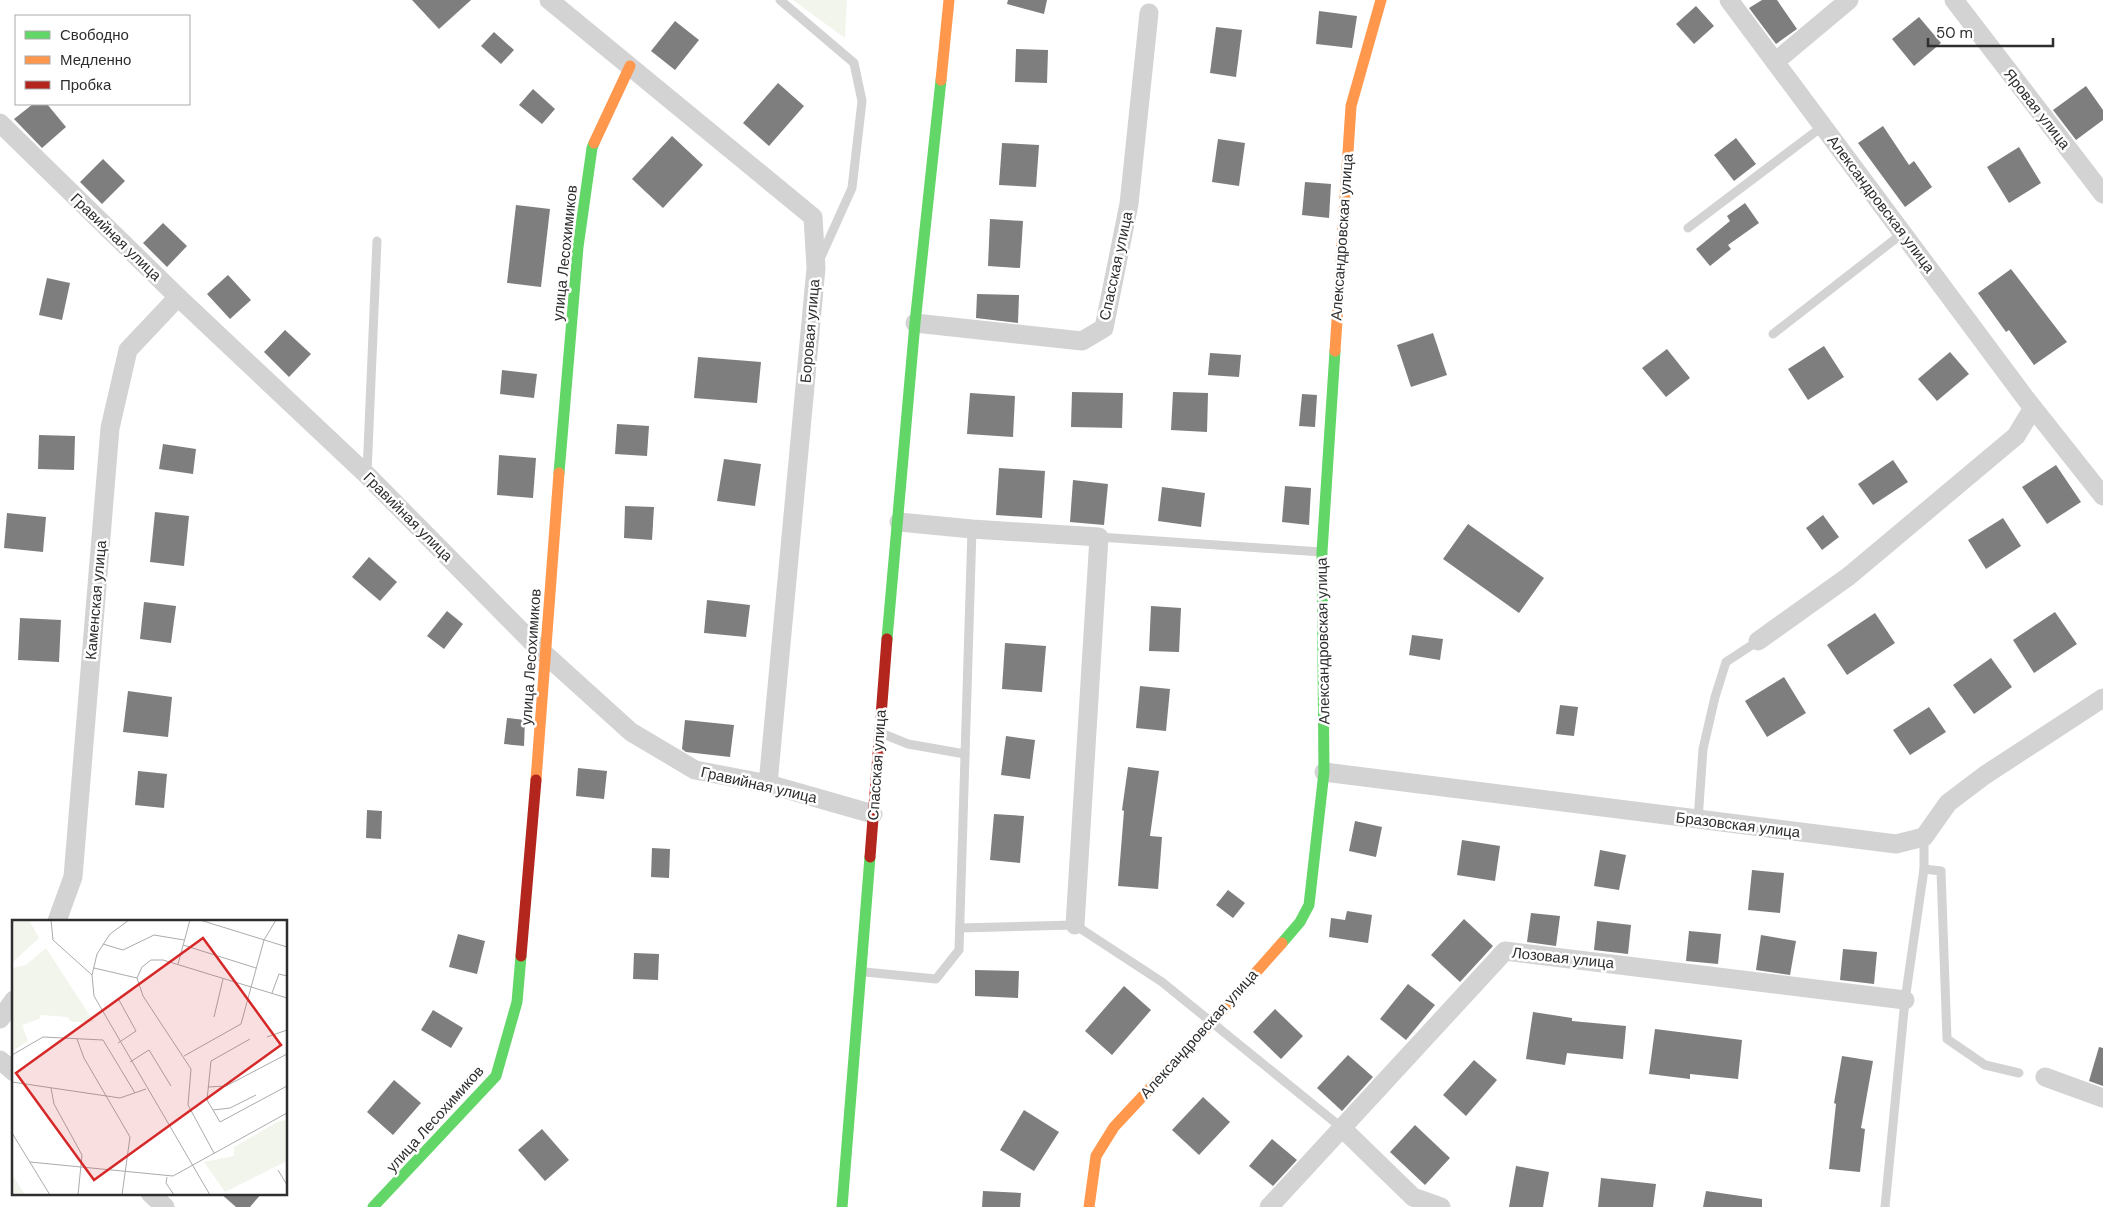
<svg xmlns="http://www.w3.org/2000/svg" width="2103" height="1207" viewBox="0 0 2103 1207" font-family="'DM Sans',sans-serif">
	<rect width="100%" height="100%" fill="#fff"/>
	<!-- green -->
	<path fill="#f2f5eb" d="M793,0H847L845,38Z"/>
	<!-- building -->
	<g fill="#7e7e7e">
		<path d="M412,0H471L439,29Z"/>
		<path d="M1008,0H1047L1044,14L1007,4Z"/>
		<path d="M1762,0H1777L1797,29L1776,44L1749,8Z"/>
		<path d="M1696,6L1714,26L1694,44L1676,24Z"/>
		<path d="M1319,11L1357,16L1352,48L1316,44Z"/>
		<path d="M1919,17L1941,43L1914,66L1892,39Z"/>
		<path d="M675,21L699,40L675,70L651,51Z"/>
		<path d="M1216,27L1242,30L1236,77L1210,73Z"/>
		<path d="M494,32L514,50L501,64L481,46Z"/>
		<path d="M1016,49L1048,50L1047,83L1015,82Z"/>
		<path d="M778,83L804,106L769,146L743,123Z"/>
		<path d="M2086,86L2103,110V120L2076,140L2053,110Z"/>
		<path d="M533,89L555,109L542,124L519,105Z"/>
		<path d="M33,104H47L66,127L42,148L14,119Z"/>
		<path d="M1883,126L1909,165L1914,161L1932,187L1905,207L1858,143Z"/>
		<path d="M672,136L703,165L663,208L632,179Z"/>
		<path d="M1736,138L1756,164L1734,181L1714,155Z"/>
		<path d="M1218,139L1245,143L1239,186L1212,182Z"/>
		<path d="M1002,143L1039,145L1036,187L999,185Z"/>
		<path d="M2019,147L2041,183L2009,203L1987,167Z"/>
		<path d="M103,159L125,181L102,204L80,182Z"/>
		<path d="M1305,182L1331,184L1329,218L1302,215Z"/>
		<path d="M1745,203L1759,223L1728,245L1731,249L1710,266L1696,249L1730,221L1727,216Z"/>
		<path d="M516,205L550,209L541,287L507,283Z"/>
		<path d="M990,219L1023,221L1020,268L988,266Z"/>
		<path d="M163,223L187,246L167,267L143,243Z"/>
		<path d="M2011,269L2067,342L2034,365L2009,330L2006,332L1978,293Z"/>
		<path d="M228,275L251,300L230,319L207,294Z"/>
		<path d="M47,278L70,283L62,320L39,315Z"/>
		<path d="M977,294L1019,295L1018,323L976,318Z"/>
		<path d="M285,330L311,354L289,377L264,352Z"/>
		<path d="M1433,333L1447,375L1411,387L1397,345Z"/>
		<path d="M1824,346L1844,377L1808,400L1788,369Z"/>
		<path d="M1667,349L1690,378L1666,397L1642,368Z"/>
		<path d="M1950,352L1969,374L1937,401L1918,379Z"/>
		<path d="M1210,353L1241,355L1239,377L1208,375Z"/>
		<path d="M698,357L761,362L757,403L694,398Z"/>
		<path d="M502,370L537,374L534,398L500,394Z"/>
		<path d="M1072,392L1123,393L1122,428L1071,427Z"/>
		<path d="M1173,392L1208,393L1207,432L1171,430Z"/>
		<path d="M970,393L1015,396L1013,437L967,434Z"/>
		<path d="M1302,394L1317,395L1315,427L1299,426Z"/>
		<path d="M617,424L649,426L647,456L615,454Z"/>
		<path d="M39,435L75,436L74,470L38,469Z"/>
		<path d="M163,444L196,449L193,474L159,469Z"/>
		<path d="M499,455L536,458L533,498L497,495Z"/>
		<path d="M724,459L761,464L755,506L717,501Z"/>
		<path d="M1893,460L1908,482L1873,505L1858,484Z"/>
		<path d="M2056,465L2081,502L2047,524L2022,487Z"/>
		<path d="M999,468L1045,471L1042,518L996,515Z"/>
		<path d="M1073,480L1108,484L1104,525L1070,522Z"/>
		<path d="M1285,486L1311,488L1309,525L1282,522Z"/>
		<path d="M1162,487L1205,493L1201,527L1158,521Z"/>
		<path d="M625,506L654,507L652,540L624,538Z"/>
		<path d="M155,512L189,516L184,566L150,562Z"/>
		<path d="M7,513L46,517L43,552L4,548Z"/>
		<path d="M1823,515L1839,537L1822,550L1806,528Z"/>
		<path d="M2003,518L2021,546L1986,569L1968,540Z"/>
		<path d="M1468,524L1544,578L1519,613L1443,559Z"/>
		<path d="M369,557L397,582L380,601L352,577Z"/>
		<path d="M707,600L750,605L746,637L704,633Z"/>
		<path d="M144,602L176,606L171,643L140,639Z"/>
		<path d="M1151,606L1181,608L1179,652L1149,651Z"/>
		<path d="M447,611L463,624L444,649L427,636Z"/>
		<path d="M2055,612L2077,644L2034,673L2013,640Z"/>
		<path d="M1875,613L1895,643L1847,675L1827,645Z"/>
		<path d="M20,618L61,620L59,662L18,660Z"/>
		<path d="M1412,635L1443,639L1440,660L1409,655Z"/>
		<path d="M1005,643L1046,646L1042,692L1002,689Z"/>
		<path d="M1991,658L2012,687L1974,714L1953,685Z"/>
		<path d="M1784,677L1806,713L1767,737L1745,701Z"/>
		<path d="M1140,686L1170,689L1166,731L1136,728Z"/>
		<path d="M128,691L172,697L168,737L123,732Z"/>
		<path d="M1560,705L1578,707L1574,736L1556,734Z"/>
		<path d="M1929,707L1946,732L1910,755L1893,730Z"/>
		<path d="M507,718L525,720L524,746L504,744Z"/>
		<path d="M685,720L734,725L730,757L686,752L682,749Z"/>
		<path d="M1006,736L1035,740L1030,779L1001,775Z"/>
		<path d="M1128,767L1159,771L1150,836L1162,837L1158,889L1118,886L1124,811L1122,810Z"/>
		<path d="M578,768L607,771L604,799L576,796Z"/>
		<path d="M138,771L167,774L164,808L135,805Z"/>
		<path d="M367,810L382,811L381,839L366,838Z"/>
		<path d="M994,814L1024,816L1020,863L990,860Z"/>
		<path d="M1355,821L1382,827L1376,857L1349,851Z"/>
		<path d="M1462,840L1500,846L1495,881L1457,875Z"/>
		<path d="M652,848L670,849L669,878L651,877Z"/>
		<path d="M1600,850L1626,855L1619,890L1594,886Z"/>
		<path d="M1752,870L1784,873L1780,913L1748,910Z"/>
		<path d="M1228,890L1245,903L1233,918L1216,905Z"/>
		<path d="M1347,911L1372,915L1368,943L1329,937L1331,918L1345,920Z"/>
		<path d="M1531,913L1560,916L1556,946L1527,942Z"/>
		<path d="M1464,919L1493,946L1460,982L1431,955Z"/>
		<path d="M1597,921L1631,925L1628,954L1594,950Z"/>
		<path d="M1689,931L1721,934L1718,964L1686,961Z"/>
		<path d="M458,934L485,941L477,974L449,967Z"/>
		<path d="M1761,935L1796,941L1790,975L1756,970Z"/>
		<path d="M1843,949L1877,952L1874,984L1840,980Z"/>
		<path d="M634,953L659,954L658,980L633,979Z"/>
		<path d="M975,970L1019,971L1018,998L975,996Z"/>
		<path d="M1408,984L1435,1005L1406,1040L1380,1019Z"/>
		<path d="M1124,986L1151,1010L1112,1055L1085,1031Z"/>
		<path d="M1275,1009L1303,1036L1281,1059L1253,1032Z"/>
		<path d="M433,1010L463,1028L451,1048L421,1030Z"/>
		<path d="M1533,1012L1572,1018V1021L1626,1026L1623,1059L1567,1053L1565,1065L1526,1059Z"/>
		<path d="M1655,1029L1742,1040L1738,1079L1690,1074V1079L1649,1074Z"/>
		<path d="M2099,1047L2103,1048V1086L2089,1081Z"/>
		<path d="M1348,1055L1373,1077L1342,1111L1317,1088Z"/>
		<path d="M1842,1056L1873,1061L1861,1128L1865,1129L1860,1172L1829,1169L1836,1104L1834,1103Z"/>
		<path d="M1474,1060L1497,1080L1466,1116L1443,1095Z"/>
		<path d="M394,1080L421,1103L393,1135L367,1112Z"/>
		<path d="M1203,1097L1230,1122L1199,1155L1172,1130Z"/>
		<path d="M1024,1110L1059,1132L1034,1171L1000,1150Z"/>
		<path d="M1415,1125L1450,1158L1425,1185L1390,1152Z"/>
		<path d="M542,1129L569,1160L545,1181L518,1150Z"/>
		<path d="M1272,1139L1297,1160L1273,1186L1249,1166Z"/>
		<path d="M1516,1166L1549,1172L1543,1207H1509Z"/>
		<path d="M1601,1178L1656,1184L1653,1207H1598Z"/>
		<path d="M983,1191L1021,1193L1020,1207H982Z"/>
		<path d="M1706,1191L1762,1199V1207H1703Z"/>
		<path d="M220,1193H262L250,1207H236Z"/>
	</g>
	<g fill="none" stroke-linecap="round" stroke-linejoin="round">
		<!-- lane -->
		<g stroke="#d3d3d3" stroke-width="9">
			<path d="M780,0L854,63L862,101L852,188L820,259"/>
			<path d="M1688,228L1823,126"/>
			<path d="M1773,334L1903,233"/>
			<path d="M367,473L377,241"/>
			<path d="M1099,537L1321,552"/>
			<path d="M881,733L908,744L965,754"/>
			<path d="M1698,820L1703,749L1715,697L1726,662L1758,641"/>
			<path d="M1924,869L1941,871L1947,1039L1985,1065L2019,1073"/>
			<path d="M960,928L1075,925L1162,982L1342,1128"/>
			<path d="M865,972L936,979L959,950L972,529"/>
			<path d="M1885,1207L1905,1000L1924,869V837"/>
		</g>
		<!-- street -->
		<g stroke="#d3d3d3" stroke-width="19">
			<path d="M549,0L813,217L816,268L768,784"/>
			<path d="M1729,0L2026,399L2103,496"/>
			<path d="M1954,0L2103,194"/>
			<path d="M1775,62L1849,0"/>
			<path d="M0,123L178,297L367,475L537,647L631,732L695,770L768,784L873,814"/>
			<path d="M915,323L1082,341L1104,328L1129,204L1149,13"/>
			<path d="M899,522L972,529L1099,537L1075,925"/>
			<path d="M1758,641L1849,576L2016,436L2033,408"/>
			<path d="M1324,772L1896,844L1924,837L1948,803L1985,775L2103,698"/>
			<path d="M57,921L73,877L110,428L128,350L178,297"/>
			<path d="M0,1019L14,1000"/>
			<path d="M0,1060L14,1072"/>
			<path d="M2045,1077L2103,1098"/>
			<path d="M1342,1128L1413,1197L1441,1207"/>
			<path d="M150,1193L165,1207"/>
			<path d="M1269,1207L1505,951L1905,1000"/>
		</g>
		<!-- fast -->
		<g stroke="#63d668" stroke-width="11">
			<path d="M559,473L578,247L592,148L594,143"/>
			<path d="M887,639L915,323L941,80"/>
			<path d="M1282,943L1300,922L1309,905L1324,772L1322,552L1335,351"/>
			<path d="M373,1207L496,1076L517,1002L521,956"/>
			<path d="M842,1207L870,857"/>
		</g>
		<!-- slow -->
		<g stroke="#ff974d" stroke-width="11">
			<path d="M941,80L949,0"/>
			<path d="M594,143L630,66"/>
			<path d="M1335,351L1351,106L1381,0"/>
			<path d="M536,780L559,473"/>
			<path d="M1089,1207L1096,1156L1114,1127L1211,1023L1282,943"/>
		</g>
		<!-- jam -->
		<g stroke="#b3261e" stroke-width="11">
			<path d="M870,857L887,639"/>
			<path d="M521,956L536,780"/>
		</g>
	</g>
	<g text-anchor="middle" stroke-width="5" stroke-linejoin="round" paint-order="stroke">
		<!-- street labels -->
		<g font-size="15" fill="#2e2e2e" stroke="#fff">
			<text transform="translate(2037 109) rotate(52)" y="5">Яровая улица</text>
			<text transform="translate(1881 204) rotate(53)" y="5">Александровская улица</text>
			<text transform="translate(116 237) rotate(44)" y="5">Гравийная улица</text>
			<text transform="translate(1342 237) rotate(-86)" y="5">Александровская улица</text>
			<text transform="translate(565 253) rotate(-84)" y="5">улица Лесохимиков</text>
			<text transform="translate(1116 266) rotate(-78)" y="5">Спасская улица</text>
			<text transform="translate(810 331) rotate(-85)" y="5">Боровая улица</text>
			<text transform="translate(408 517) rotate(45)" y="5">Гравийная улица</text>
			<text transform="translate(96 600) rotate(-85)" y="5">Каменская улица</text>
			<text transform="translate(1323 641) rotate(-91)" y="5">Александровская улица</text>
			<text transform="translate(531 657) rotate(-86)" y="5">улица Лесохимиков</text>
			<text transform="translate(877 765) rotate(-86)" y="5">Спасская улица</text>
			<text transform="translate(759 785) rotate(13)" y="5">Гравийная улица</text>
			<text transform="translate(1738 825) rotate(7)" y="5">Бразовская улица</text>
			<text transform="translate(1563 958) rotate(6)" y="5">Лозовая улица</text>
			<text transform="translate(1199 1034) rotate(-48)" y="5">Александровская улица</text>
			<text transform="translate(435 1119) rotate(-48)" y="5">улица Лесохимиков</text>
		</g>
	</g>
	<!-- overview -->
	<g transform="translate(12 920)">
		<rect width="275" height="275" fill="#fff"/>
		<path d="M0,0H17L27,18L0,43ZM34,28L82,102H60L55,97L29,95L27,99L10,105L16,121L1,131L0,48L14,45ZM275,200V241L213,272L192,242L222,236V227L267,201ZM0,254L13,275H0Z" fill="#f2f5eb"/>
		<path fill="none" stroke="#ababab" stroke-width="1" d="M39,0L41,20L80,55M117,0L98,14L85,34L80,55L82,76L198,275M188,0L275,27M91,24L111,30L142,15L172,20M171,25L244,48M166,44L178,0M82,48L125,58M260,73L267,54L275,56M202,97L211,59M255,117L275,110M65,119L72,138L118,217L110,275M238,119L199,141L195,180L208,202L275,166M106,123L124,111L107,80M0,135L31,117L91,120L123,173M172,136L229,104L252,20L264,0M118,142L137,130L159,166M0,162L108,178L134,169M196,167L214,166L275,134M39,168L42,184L70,235L66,275M201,190L218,188L244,175M0,213L38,275M202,233L176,185L179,149L131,76L125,58L130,47L139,40H151L275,78M18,242L161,256L275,193M266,250L275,265M155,257L154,263L162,275"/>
		<path fill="#d62828" fill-opacity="0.15" stroke="#d62828" stroke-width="2.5" d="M191,18L269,125L82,260L4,153Z"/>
		<rect width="275" height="275" fill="none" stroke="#2e2e2e" stroke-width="2.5"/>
	</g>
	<!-- legend -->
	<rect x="15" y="15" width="175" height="90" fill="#ffffff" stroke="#ababab"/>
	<rect x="25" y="31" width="25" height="8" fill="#63d668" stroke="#ababab"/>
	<text x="60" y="40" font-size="15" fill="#2e2e2e">Свободно</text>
	<rect x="25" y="56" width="25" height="8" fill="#ff974d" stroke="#ababab"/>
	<text x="60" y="65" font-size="15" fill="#2e2e2e">Медленно</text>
	<rect x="25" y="81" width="25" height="8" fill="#b3261e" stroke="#ababab"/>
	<text x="60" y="90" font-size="15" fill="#2e2e2e">Пробка</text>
	<!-- scale -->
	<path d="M1928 38v8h125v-8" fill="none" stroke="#2e2e2e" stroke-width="2.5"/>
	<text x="1936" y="38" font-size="15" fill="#2e2e2e" stroke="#ffffff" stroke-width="4" paint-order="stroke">50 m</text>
</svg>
